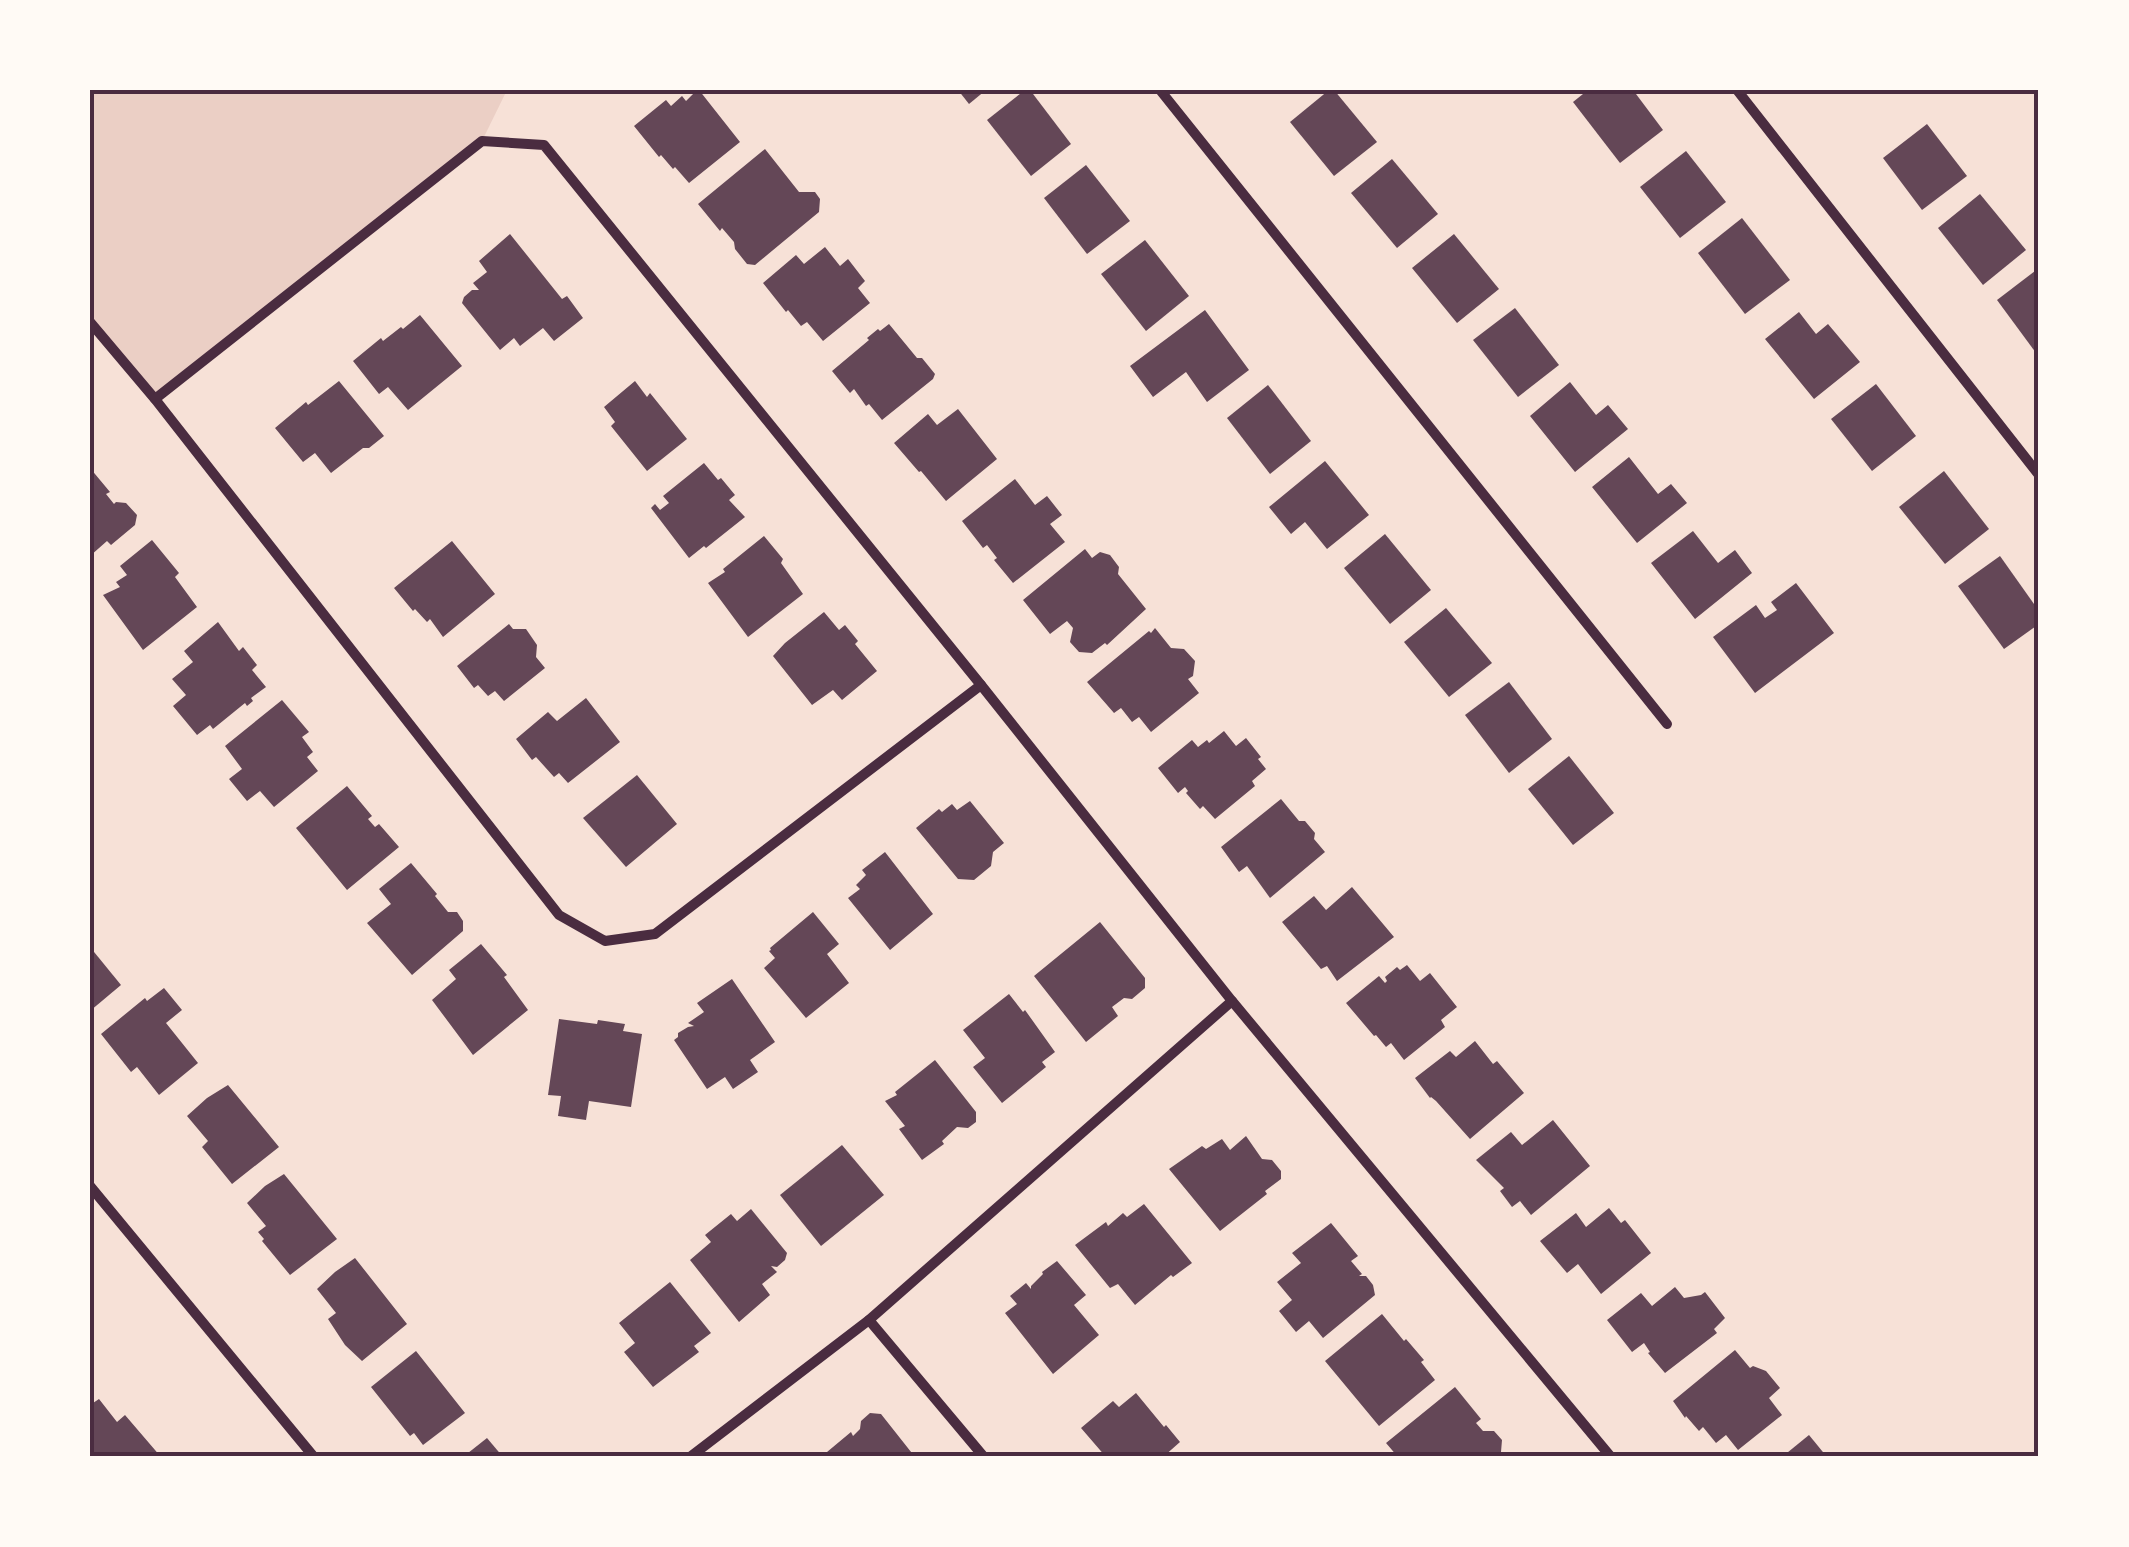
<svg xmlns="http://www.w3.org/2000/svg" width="2129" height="1547" viewBox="0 0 2129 1547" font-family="'PT Sans Narrow',sans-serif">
	<rect width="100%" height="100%" fill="#f7e1d7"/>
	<!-- green -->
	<path fill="#ebcfc5" d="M90,90H507L482,141L155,399L90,322Z"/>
	<!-- building -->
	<g fill="#644757">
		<path d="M697,90H699L740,142L689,183L675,167L673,169L661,155L659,157L634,126L666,100L671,106L682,96L686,101Z"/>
		<path d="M958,90H986L969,104Z"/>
		<path d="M1025,90H1030L1071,144L1031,176L987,120Z"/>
		<path d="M1329,90H1334L1377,142L1334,176L1290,122Z"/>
		<path d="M1588,90H1633L1663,130L1620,163L1573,102Z"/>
		<path d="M1927,124L1967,176L1922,210L1883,158Z"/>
		<path d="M765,149L799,192H815L820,199L819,212L755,265L747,264L735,249L734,242L722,228L720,231L698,204Z"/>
		<path d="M1686,151L1726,202L1680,238L1640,187Z"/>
		<path d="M1392,159L1438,214L1397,248L1351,193Z"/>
		<path d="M1086,165L1130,221L1087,254L1044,198Z"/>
		<path d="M1980,194L2026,250L1983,285L1938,228Z"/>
		<path d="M1742,218L1790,280L1745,314L1698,253Z"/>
		<path d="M510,234L562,299L567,296L583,318L554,341L543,328L520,346L514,338L500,350L462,303L464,297L472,290H479L473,283L487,272L479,261Z"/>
		<path d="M1454,234L1499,289L1457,323L1412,268Z"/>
		<path d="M1145,240L1189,296L1146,331L1101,274Z"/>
		<path d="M825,247L840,266L848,259L865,281L858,288L870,303L823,341L807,322L801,326L788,310L786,312L763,283L796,255L804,264Z"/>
		<path d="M2039,268V357L1997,300Z"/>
		<path d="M1515,308L1559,365L1518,397L1473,340Z"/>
		<path d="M1205,310L1249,370L1207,402L1186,372L1153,397L1130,366Z"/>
		<path d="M1799,312L1816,334L1828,324L1860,362L1814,399L1765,339Z"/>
		<path d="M420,315L462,366L408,410L388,387L379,394L353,361L381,338L383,341L401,327L403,329Z"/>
		<path d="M889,324L917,358H922L935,374L933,379L882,420L869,404L866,406L854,389L850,393L832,371L869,340L867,338L878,329L880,331Z"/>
		<path d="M339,381L384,436L369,448H363L331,473L315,453L303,462L275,428L306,402L308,405Z"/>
		<path d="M635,381L647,397L650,393L687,439L647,471L611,426L615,422L604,407Z"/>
		<path d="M1570,382L1596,415L1608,405L1628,429L1575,472L1530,416Z"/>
		<path d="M1876,384L1916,436L1872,471L1831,419Z"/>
		<path d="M1268,385L1311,441L1270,474L1227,418Z"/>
		<path d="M958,409L997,459L946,501L921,471L919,472L894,443L928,414L937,425Z"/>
		<path d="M1629,457L1658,494L1671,484L1687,503L1637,543L1592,487Z"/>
		<path d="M1325,461L1369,515L1327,549L1305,522L1291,534L1269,507Z"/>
		<path d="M704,463L718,480L721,478L735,495L729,500L745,517L706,548L704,546L689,558L651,508L655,504L660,510L669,503L663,496Z"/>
		<path d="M90,468L110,492L106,494L114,504L116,502L126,503L137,515L135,525L111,545L107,541L90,556Z"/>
		<path d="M1944,471L1989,529L1945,564L1899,507Z"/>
		<path d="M1015,479L1035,505L1047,496L1062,515L1050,524L1065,542L1013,583L994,560L997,558L987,545L983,548L962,521Z"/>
		<path d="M1693,531L1718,563L1735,550L1752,573L1695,619L1651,563Z"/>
		<path d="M1385,534L1431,590L1390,624L1344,568Z"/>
		<path d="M764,536L783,559L781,563L803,594L748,637L708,583L725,572L723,569Z"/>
		<path d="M152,540L179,573L175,577L197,607L143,650L103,595L120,587L116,582L127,575L120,566Z"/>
		<path d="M452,541L495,594L443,637L430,619L427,622L415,609L413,611L394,588Z"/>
		<path d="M1085,549L1092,558L1100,552L1110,555L1119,567L1118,574L1146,609L1107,645L1105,643L1092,653L1079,652L1070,642L1073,628L1067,621L1050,634L1023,600Z"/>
		<path d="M2000,556L2039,611V624L2004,649L1958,586Z"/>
		<path d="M1796,583L1834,633L1755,693L1713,637L1756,605L1765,618L1777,610L1771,602Z"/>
		<path d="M1446,608L1492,663L1449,697L1404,642Z"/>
		<path d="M824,612L839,630L845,625L858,641L855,644L877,671L842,700L833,690L812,705L773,656L785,643Z"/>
		<path d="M218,622L239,651L243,647L257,665L252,670L266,687L251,698L253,701L247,706L245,703L213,729L210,725L197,735L173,706L186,695L172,679L193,662L184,651Z"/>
		<path d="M509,624L513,629H526L537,645L536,657L545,668L504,701L495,691L488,696L478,685L474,688L457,666Z"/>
		<path d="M1155,628L1171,648L1184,649L1195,661L1193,676L1188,679L1199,693L1151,732L1139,717L1132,722L1121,708L1114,713L1087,682L1149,631L1151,633Z"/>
		<path d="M1509,682L1552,739L1509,773L1465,715Z"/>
		<path d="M586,698L620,742L568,783L559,773L554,777L536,757L532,760L516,739L548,712L557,721Z"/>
		<path d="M282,700L309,732L302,737L313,752L307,757L318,771L274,807L260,791L247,801L229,779L242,769L225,746Z"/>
		<path d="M1224,731L1236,746L1246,738L1261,757L1258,759L1266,769L1252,781L1255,786L1215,819L1203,806L1200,809L1186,793L1188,791L1185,787L1178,793L1158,768L1192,740L1198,747L1207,740L1209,743Z"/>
		<path d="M1569,756L1614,813L1573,845L1528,789Z"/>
		<path d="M637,775L677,824L626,867L583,818Z"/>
		<path d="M347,786L372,816L368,819L375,827L379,824L399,847L347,890L296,828Z"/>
		<path d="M1281,799L1299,821H1305L1315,833L1314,839L1325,852L1270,898L1247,866L1239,872L1221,847Z"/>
		<path d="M970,801L1004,843L993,852L991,866L974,880L958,879L916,828L939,809L942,812L952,804L957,810Z"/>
		<path d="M885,852L933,914L890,950L848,898L860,889L856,885L866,875L862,870Z"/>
		<path d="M411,863L437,894L435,896L448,912H457L463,921V931L412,975L367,923L391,904L379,889Z"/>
		<path d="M1352,887L1394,937L1337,981L1327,966L1321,969L1282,922L1314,896L1326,910Z"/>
		<path d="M813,912L839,944L827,954L849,983L806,1018L764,968L775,958L769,951L771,950L770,948Z"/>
		<path d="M1100,922L1145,978V988L1132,999L1124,998L1112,1007L1118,1016L1086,1042L1034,976Z"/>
		<path d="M481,944L507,975L504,977L528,1010L473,1055L432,1000L456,979L449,970Z"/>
		<path d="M90,947L121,985L90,1011Z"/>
		<path d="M1407,965L1420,981L1430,973L1457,1007L1441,1020L1445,1027L1404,1060L1391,1043L1386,1047L1376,1035L1374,1036L1346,1003L1379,976L1385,983L1387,981L1385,977L1397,967L1400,970Z"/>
		<path d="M732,979L775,1042L750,1060L758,1072L733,1089L725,1077L707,1089L674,1040L678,1037V1033L688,1027L694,1026L688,1023L704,1012L697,1003Z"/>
		<path d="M164,988L182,1010L166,1023L198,1063L159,1095L137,1067L131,1072L101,1034L145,998L147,1001Z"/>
		<path d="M1009,994L1023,1012L1025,1010L1055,1052L1042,1062L1046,1067L1002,1103L973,1067L985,1058L963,1030Z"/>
		<path d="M559,1019L597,1024L598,1020L625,1024L623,1031L642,1034L631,1107L589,1101L586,1120L558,1116L561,1096L548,1095Z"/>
		<path d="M1475,1041L1493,1064L1497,1061L1524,1093L1470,1139L1436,1101L1431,1097L1430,1098L1415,1078L1450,1051L1456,1057Z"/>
		<path d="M935,1060L976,1112V1122L968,1128L957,1127L942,1141L944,1144L922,1160L899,1129L905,1126L885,1101L897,1095L895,1092Z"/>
		<path d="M228,1085L279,1147L232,1184L202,1147L208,1141L187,1116L207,1098Z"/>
		<path d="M1553,1120L1590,1166L1531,1215L1520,1201L1512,1207L1500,1191L1504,1188L1476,1160L1511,1132L1522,1145Z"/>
		<path d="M1246,1136L1262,1159L1272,1160L1281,1171V1179L1265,1191L1267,1194L1220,1231L1169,1169L1202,1146L1206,1149L1222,1139L1230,1150Z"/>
		<path d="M842,1145L884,1195L821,1246L780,1195Z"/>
		<path d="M284,1174L337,1239L290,1275L262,1241L264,1239L258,1232L266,1226L247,1203L265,1186Z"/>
		<path d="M1144,1204L1192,1263L1173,1277L1171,1275L1135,1305L1118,1284L1110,1288L1075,1245L1106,1222L1108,1226L1123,1213L1127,1217Z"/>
		<path d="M1609,1208L1621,1223L1625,1220L1651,1253L1601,1294L1578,1264L1567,1273L1540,1241L1576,1213L1586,1227Z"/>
		<path d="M751,1209L787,1253L785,1260L777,1267L771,1266L777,1272L762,1284L770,1295L739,1322L690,1260L711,1242L705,1235L731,1214L737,1221Z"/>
		<path d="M1331,1223L1358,1256L1351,1261L1362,1274L1359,1276H1366L1373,1285L1375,1295L1323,1338L1309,1321L1296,1332L1279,1311L1292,1300L1277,1282L1301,1263L1292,1253Z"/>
		<path d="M355,1258L407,1324L362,1361L345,1345L328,1319L336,1313L317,1289L335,1272Z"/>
		<path d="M1057,1261L1086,1295L1074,1305L1099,1335L1053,1374L1005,1313L1017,1304L1010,1296L1026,1283L1031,1289V1286L1043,1274L1042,1272Z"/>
		<path d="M670,1282L711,1333L694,1346L699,1352L653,1387L624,1352L635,1343L619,1323Z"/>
		<path d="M1675,1287L1684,1298L1701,1295L1705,1292L1725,1318L1714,1329L1717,1333L1665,1373L1648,1353L1650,1352L1644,1343L1632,1352L1607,1320L1641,1293L1652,1306Z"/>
		<path d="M1382,1314L1404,1341L1406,1339L1424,1360L1421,1362L1435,1380L1379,1426L1325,1361Z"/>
		<path d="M1735,1350L1750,1368L1753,1366L1766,1371L1780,1388L1769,1398L1782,1415L1738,1450L1726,1435L1716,1443L1703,1427L1699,1431L1686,1416L1685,1418L1673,1401Z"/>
		<path d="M416,1351L465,1413L423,1445L414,1433L410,1436L371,1387Z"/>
		<path d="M1455,1387L1481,1419L1476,1423L1483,1431H1494L1502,1440L1501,1452L1495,1457H1398L1386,1443Z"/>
		<path d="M1136,1393L1164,1427L1166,1425L1180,1442L1163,1457H1106L1081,1428L1113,1401L1119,1407Z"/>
		<path d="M99,1399L117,1422L125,1415L161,1457H90V1405Z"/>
		<path d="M870,1413L881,1414L915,1457H821L851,1432L853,1436L860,1429L861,1421Z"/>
		<path d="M1809,1435L1827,1457H1782Z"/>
		<path d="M487,1438L503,1457H463Z"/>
	</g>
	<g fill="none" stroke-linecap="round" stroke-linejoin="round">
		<!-- minor -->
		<g stroke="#4a2c40" stroke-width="10">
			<path d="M1160,90L1667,724"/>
			<path d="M1737,90L2039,475"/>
			<path d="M90,322L155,399L559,915L605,941L655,934L981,685"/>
			<path d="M155,399L482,141L544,145L981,685L1232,1001L1611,1457"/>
			<path d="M90,1186L314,1457"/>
			<path d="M869,1320L984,1457"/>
			<path d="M690,1457L869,1320L1232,1001"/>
		</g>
	</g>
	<!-- border -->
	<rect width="2129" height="1547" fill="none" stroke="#fffaf5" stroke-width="185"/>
	<rect x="92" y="92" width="1944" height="1362" fill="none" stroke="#4a2c40" stroke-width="4"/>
</svg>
